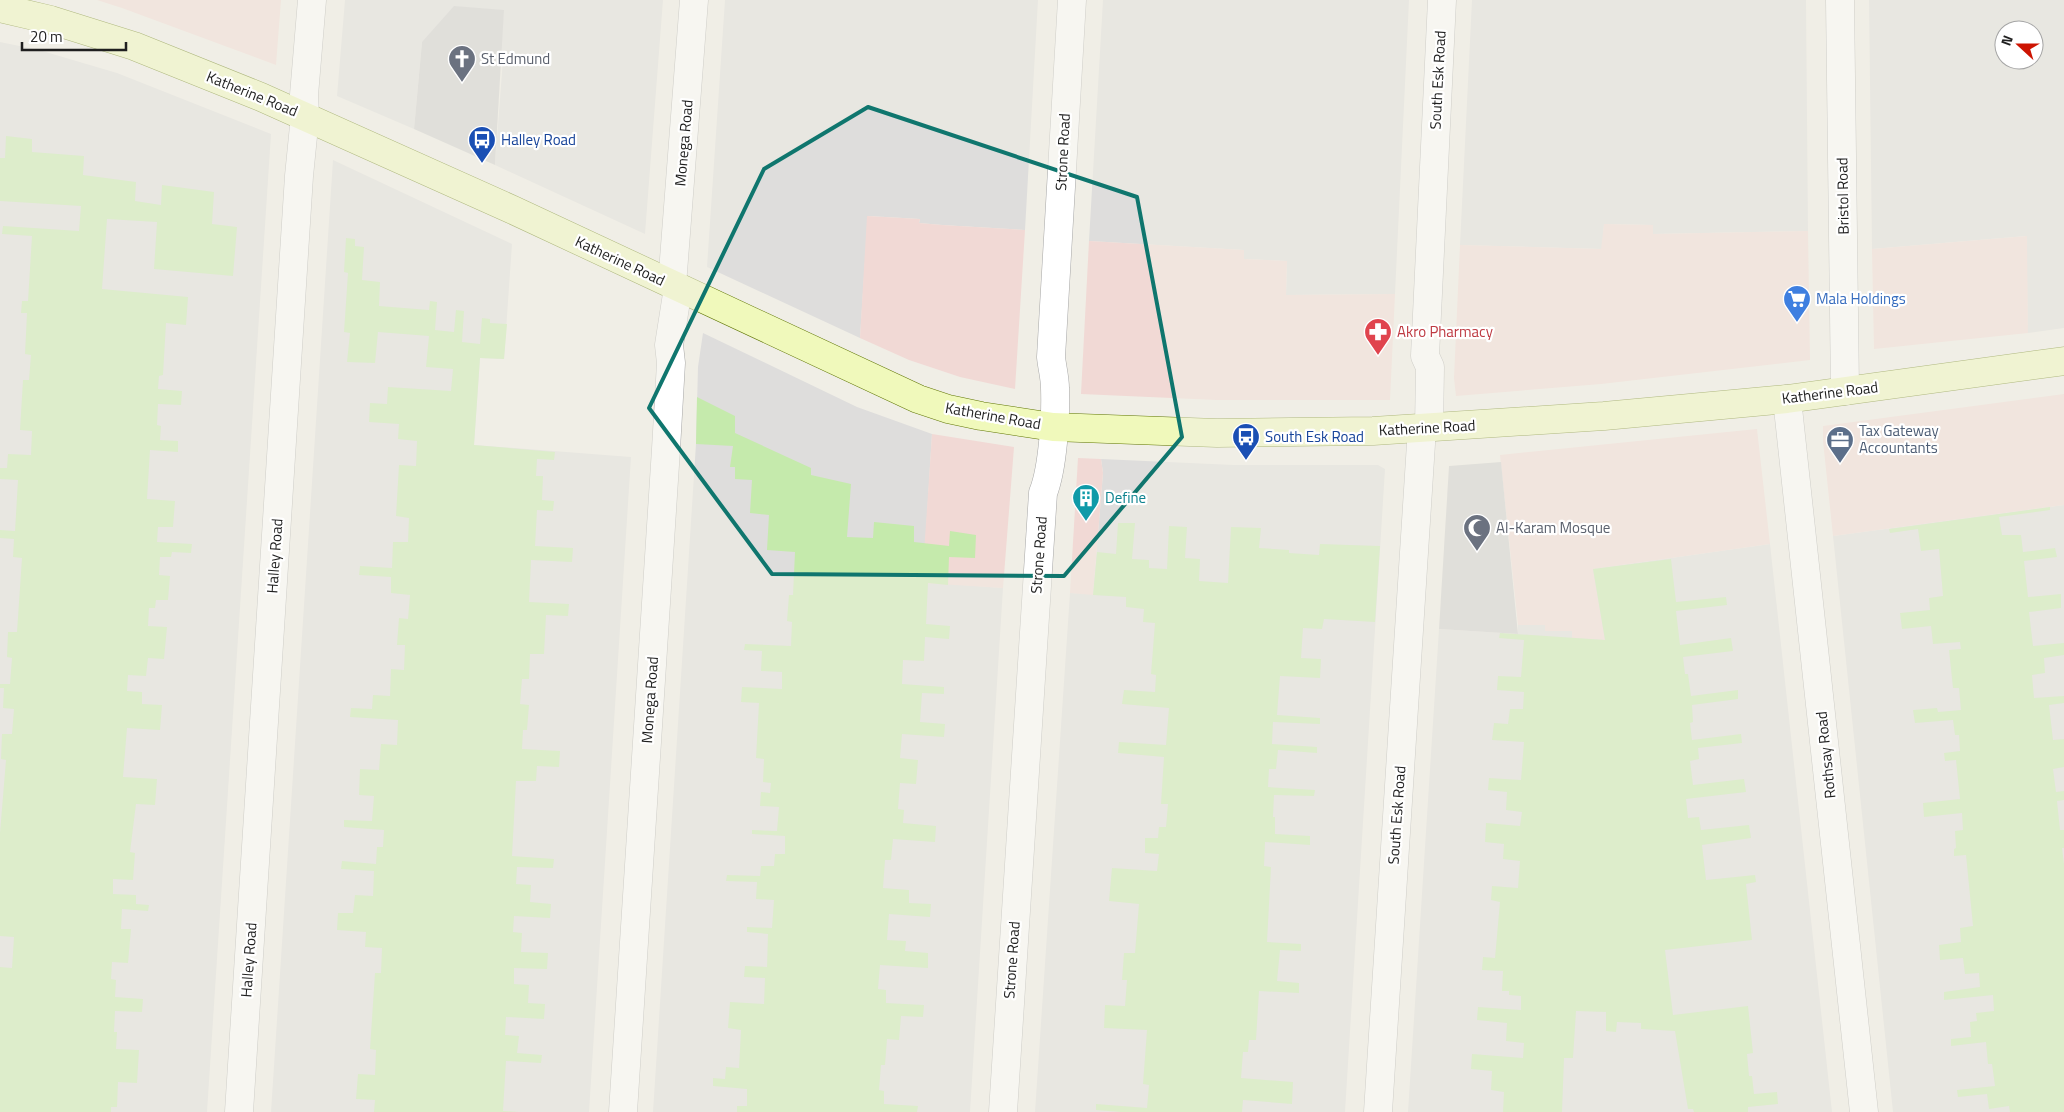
<svg xmlns="http://www.w3.org/2000/svg" width="2064" height="1112" viewBox="0 0 2064 1112" font-family="'Titillium Web',sans-serif">
	<rect width="100%" height="100%" fill="#f0eee6"/>
	<!-- residential -->
	<g fill="#dedddc" fill-rule="evenodd">
		<path d="M345,0H663L645,234L495,165L503,59L422,42L414,129L337,96Z"/>
		<path d="M725,0H1038L1025,230L942,225L919,223L920,219L868,216L860,338L707,267Z"/>
		<path d="M1103,0H1409L1395,294L1286,295L1287,261L1244,259V250L1089,241Z"/>
		<path d="M1472,0H1806L1808,231L1652,234L1653,225L1604,224L1602,249L1460,245Z"/>
		<path d="M1869,0H2064V328L2028,333L2026,236L1872,249ZM2004,30H2034V60H2004Z"/>
		<path d="M0,42L39,50L117,73L271,134L207,1112H0Z"/>
		<path d="M333,160L512,244L504,359L480,358L474,445L631,457L589,1112H271Z"/>
		<path d="M703,333L857,407L932,434L923,582L1003,588L970,1112H653L696,444L698,367Z"/>
		<path d="M1101,459L1234,465H1378L1385,469L1345,1112H1035L1070,593L1093,594L1103,473Z"/>
		<path d="M2064,505V1112H1893L1833,536Z"/>
		<path d="M1770,544L1832,1112H1408L1439,629L1518,634V625H1546V631H1573L1572,638L1593,569Z"/>
	</g>
	<!-- commercial -->
	<g fill="#f1d9d5">
		<path d="M97,0H281L276,65L122,8Z"/>
		<path d="M867,216L920,219L919,223L942,225L1025,230L1015,389L960,377L909,360L860,338Z"/>
		<path d="M1604,224L1653,225V234L1808,231L1810,360L1601,384L1456,396L1454,378L1460,245L1601,249Z"/>
		<path d="M2027,236L2028,333L1874,349L1872,249Z"/>
		<path d="M1089,241L1244,250V259L1287,261L1286,295L1395,294L1390,400H1217L1081,394Z"/>
		<path d="M2064,394V505L1833,536L1823,441V426Z"/>
		<path d="M1757,429L1770,544L1593,569L1605,640L1572,638V631H1545V625H1518L1500,455Z"/>
		<path d="M932,434L1014,447L1003,588L922,583Z"/>
		<path d="M1078,458L1101,459L1103,473L1093,595L1070,593Z"/>
	</g>
	<!-- religious -->
	<g fill="#cdcdcd">
		<path d="M454,6L504,10L495,165L414,129L422,42Z"/>
		<path d="M1501,462L1518,634L1439,629L1449,466Z"/>
	</g>
	<!-- grass -->
	<g fill="#c5eaac">
		<path d="M6,136L32,139V152L84,156L83,175L136,182L135,201L161,205L162,185L214,192L212,224L237,227L233,276L154,269L157,222L107,219L102,289L188,297L186,325L166,323L163,375L159,376L158,389L182,391L181,405L158,404L157,425L161,426L160,440L178,441V452L150,450L147,499L175,501L173,527H158L157,542L192,544L191,553L172,552L171,557H160L159,575L170,576L168,600H156L155,608H149L148,626L167,627L164,659L148,658L146,676L128,675L127,691L142,692V704L162,705L160,730L127,728L123,777L157,779L155,805L136,804L130,852L135,853L133,880L113,879V894L136,895V904L149,905L148,911L122,909L121,929H131L128,963L112,962L111,979L116,980L115,997L143,999L142,1012L115,1011L114,1032H117L116,1049L139,1050L137,1083L118,1082L117,1107H111V1112H0V967L12,968L14,937L0,936V833L6,760L1,759L2,734H12L14,709L3,708L4,688H0V684H10L12,658L7,657L8,632H17L22,558L13,557L14,539L0,538V530L15,531L18,480L0,479V468H7L8,454L31,455L32,431L20,430L23,380H29L31,355L25,354L27,313H21L22,301H28L32,236L2,234L3,226L79,231L81,206L0,201V158H5Z"/>
		<path d="M346,238L355,239V246L364,247L362,280L380,282L379,306L429,310L430,301L437,302L435,330L454,332L456,310L464,311L462,342L480,344L482,318L490,319V323L507,324L504,359L480,358L474,445L555,452L554,460L537,459L536,476H543L542,500L554,501L553,511L537,510L535,546L573,548L572,562L531,560L529,602L569,604L568,616L546,615L544,654H530L529,679H522L520,704L529,705L527,730H523L522,749L560,751L559,767L537,766L536,781H516L512,856L554,859L553,868L517,867L516,884L531,885L530,902L551,904L550,918L514,916L513,932L522,933L521,952L548,953L547,969L514,968V984L529,985L528,1003L545,1004L544,1019L506,1017L505,1035L519,1036L517,1053L542,1055L541,1063L506,1061L503,1111L519,1112H374L375,1100L356,1099L358,1074L375,1075L376,1050L370,1049L375,973H381L382,948L365,947L366,932L337,930L338,913H353L355,895L373,896L374,871L341,869L342,861L376,864L377,847H383L384,830L344,827V820L372,821L374,796L359,795L360,769L379,770L381,744L397,745L398,720L350,717L351,708L372,709L373,695L390,696L391,669L404,670L405,645H397L399,618L408,619L410,595L391,593V577L359,575L360,566L392,568L393,542H408L409,518L396,516L399,465L416,466L417,441L398,439L399,424L369,422L370,403L387,404L388,387L451,391L453,369L426,367L429,336L378,332L375,363L347,362L350,333L344,332L348,273L344,272Z"/>
		<path d="M697,397L735,416V433L811,468V475L851,484L847,537L873,538L874,522L914,526V542L949,546L950,531L976,535L975,558L949,557L948,585L928,583L926,624L950,626L949,639L925,637L924,661L903,660L902,684L944,687V694L922,693L920,722L945,724L944,737L902,734L900,758L918,760L916,784L900,783L898,809L904,810L903,823L936,826L935,842L893,839L891,860H885L883,888L909,890V903L931,904L930,917L889,914L887,940L906,941L905,951L928,953V968L880,965L878,989L886,990V1003L924,1005L923,1017L901,1016L899,1040L887,1039L885,1065H881L879,1090L884,1091V1104L918,1106L917,1112H737V1106H747V1089L713,1086V1078L725,1079L726,1067L739,1068L741,1030L728,1028L730,1002L764,1004L765,978L744,977L745,966L767,967L768,934L747,932V927L772,928L774,900L756,899L757,882L726,881L727,875L760,876L761,866H774L775,854H785V836L752,834V830L777,831L779,807L760,806L761,792L770,793L771,783L763,782L764,759L756,758L759,703L741,702L742,687L782,689V672L761,671L762,651L744,650L745,644L791,646L792,622L787,621L789,595H793L795,552L767,550L769,515L750,513L752,480L735,479V467H730L733,446L696,444Z"/>
		<path d="M2050,507V510L1999,517L2002,535H2021L2023,552L2055,548L2057,557L2024,561L2028,597L2061,594V608L2029,612L2033,646L2064,643V655L2044,658L2045,673L2032,675L2034,698L2064,696V703L2049,705L2053,740L2064,739V767L2053,769L2056,792L2064,791V800L2057,801L2060,830H2064V848H2062L2064,864V1112H2010L2009,1106L1989,1109L1987,1094L1958,1097L1957,1090L1995,1086L1992,1064H1988L1986,1042L1951,1046V1039L1971,1037L1970,1022L1977,1021L1976,1013L1994,1011L1993,995L1944,1000V992L1980,987L1979,973L1965,974L1963,958L1940,960L1939,945L1961,942L1960,928L1973,926L1966,855L1954,856V849L1956,848L1955,831L1963,830L1962,813L1924,817L1923,803L1960,799L1956,760L1945,761L1944,753L1960,751L1959,735H1955L1953,720L1915,723L1913,710L1937,708L1938,712L1961,710L1959,688H1953L1949,650L1961,649L1960,642L1933,644L1931,626L1902,629L1900,613L1930,610L1929,598L1943,596L1939,549L1921,551L1918,529L1890,533L1889,529Z"/>
		<path d="M1118,523H1135L1132,559L1149,560V568L1167,569L1169,526L1187,527L1185,558L1200,559L1199,581L1228,583L1231,527L1261,528L1259,548L1289,550V553L1319,555L1320,544L1380,546L1375,622L1324,619L1322,629L1303,628L1301,658L1321,659L1320,678L1280,676L1277,715L1320,718V724L1273,722L1272,744L1317,747V753L1278,750L1276,769H1269L1268,787L1315,790L1314,796L1274,795L1273,817H1275V834L1310,836V845L1265,842L1264,866L1271,867L1267,942L1301,944V951L1280,950L1277,981L1299,983V993L1259,991L1256,1040H1249L1248,1052H1243L1241,1078L1293,1082L1292,1104L1243,1100L1242,1112H1121L1096,1110V1104L1147,1108L1149,1085L1143,1084L1147,1030L1104,1028L1105,1005L1125,1006L1127,980H1122L1124,953H1135L1139,904L1109,901L1112,868L1157,871L1159,854L1145,853V838H1158L1159,827H1166L1168,804H1161L1164,757L1118,753L1119,742L1166,745L1169,708L1122,704L1124,690L1155,692L1156,675L1151,674L1155,623L1143,622L1144,609L1126,607V597L1093,595L1097,552L1116,554Z"/>
		<path d="M1671,559L1676,602L1726,597L1727,605L1676,611L1680,645L1731,638L1733,651L1683,657L1685,674H1688L1691,696L1738,690V699L1692,705L1693,722L1690,723L1692,740L1741,734L1742,743L1698,748L1699,759L1690,761L1693,785L1744,779L1746,792L1686,799L1688,818L1699,817L1701,830L1749,825L1751,838L1702,845L1706,880L1755,875L1756,882L1746,884L1752,940L1665,950L1673,1015L1748,1006L1753,1053L1747,1054L1749,1076H1752L1754,1094L1777,1092L1778,1104L1748,1107V1112H1694L1693,1109H1688L1675,1031L1641,1029V1023L1617,1022L1616,1032L1606,1031V1012L1576,1011L1573,1058H1564L1562,1112H1503L1504,1092L1491,1090L1492,1071L1471,1069L1472,1054L1523,1058L1524,1043L1506,1041L1507,1023L1477,1020L1478,1007L1521,1010V996L1509,995V991H1502L1503,971L1482,970L1483,957L1495,958L1500,902L1491,900L1492,886L1518,888L1520,861L1503,859L1504,844L1485,842L1486,823L1520,826L1522,812L1506,810L1507,792L1488,790L1489,778L1521,780L1524,742L1492,740L1494,723L1508,724L1510,709H1523L1524,692L1497,690L1498,676L1521,677L1524,640L1499,638L1500,633L1605,640L1593,569Z"/>
	</g>
	<g fill="none" stroke-linecap="round" stroke-linejoin="round">
		<defs>
			<g id="minor">
				<path d="M1840,0L1845,391"/>
				<path d="M672,285L694,0"/>
				<path d="M1787,399L1864,1112"/>
				<path d="M1429,428L1430,367L1425,356L1442,0"/>
				<path d="M239,1112L299,176L305,116L304,95L312,0"/>
				<path d="M623,1112L666,449L671,363L669,345L678,288"/>
				<path d="M1003,1112L1043,493C1053,468 1056,415 1055,388C1055,378 1052,367 1051,357L1072,0"/>
				<path d="M1378,1112L1422,428"/>
			</g>
			<path id="secondary" d="M0,8L51,20L134,46L261,97L513,210L918,399L948,409L981,416L1053,427L1217,433L1373,431L1604,416L1787,399L2064,361"/>
		</defs>
		<!-- minor casing -->
		<use href="#minor" stroke="#a6a6a6" stroke-width="29"/>
		<!-- secondary casing -->
		<use href="#secondary" stroke="#617706" stroke-width="29"/>
		<!-- minor -->
		<use href="#minor" stroke="#fff" stroke-width="28"/>
		<!-- secondary -->
		<use href="#secondary" stroke="#f0f9bb" stroke-width="28"/>
	</g>
	<!-- marked area -->
	<path d="M0 0H2064V1112H0ZM868,107L1137,197L1182,437L1064,576L772,574L649,408L764,169Z" fill="#f0eee6" fill-opacity=".55" fill-rule="evenodd"/>
	<path fill="none" stroke="#0f766e" stroke-width="4" stroke-linejoin="round" d="M868,107L1137,197L1182,437L1064,576L772,574L649,408L764,169Z"/>
	<!-- icons -->
	<defs>
		<symbol id="church-pin" viewBox="-11 -11 22 30"><path d="M0 17L-7.5 6A9.5 9.5 0 1 1 7.5 6Z" fill="#6b7280" stroke="#fff"/><path d="M-1.2-6h2.4v3.5h3.3v2.4h-3.3V6h-2.4V-.1h-3.3v-2.4h3.3Z" fill="#fff"/></symbol>
		<symbol id="bus-pin" viewBox="-11 -11 22 30"><path d="M0 17L-7.5 6A9.5 9.5 0 1 1 7.5 6Z" fill="#1a4fb4" stroke="#fff"/><path d="M-5-6H5V4H4V6H2V4H-2V6H-4V4H-5ZM-3.5-4V0h7V-4ZM-3.5 1.2v1.5H-2V1.2ZM2 1.2v1.5H3.5V1.2Z" fill="#fff"/></symbol>
		<symbol id="supermarket-pin" viewBox="-11 -11 22 30"><path d="M0 17L-7.5 6A9.5 9.5 0 1 1 7.5 6Z" fill="#3f7fe0" stroke="#fff"/><path d="M-6-5.5h2.5l.6 2H6L4.5 2H-2.5L-4.4-4H-6ZM-1.5 3.2a1.3 1.3 0 1 0 .1 0ZM3 3.2a1.3 1.3 0 1 0 .1 0Z" fill="#fff"/></symbol>
		<symbol id="pharmacy-pin" viewBox="-11 -11 22 30"><path d="M0 17L-7.5 6A9.5 9.5 0 1 1 7.5 6Z" fill="#e0444e" stroke="#fff"/><path d="M-2-6h4v4h4v4h-4v4h-4v-4h-4v-4h4Z" fill="#fff"/></symbol>
		<symbol id="office-pin" viewBox="-11 -11 22 30"><path d="M0 17L-7.5 6A9.5 9.5 0 1 1 7.5 6Z" fill="#5c6f8a" stroke="#fff"/><path d="M-6-3h4V-5.5h4V-3h4V5H-6ZM-1-4.5V-3h2v-1.5ZM-6 0V1H6V0Z" fill="#fff"/></symbol>
		<symbol id="building-pin" viewBox="-11 -11 22 30"><path d="M0 17L-7.5 6A9.5 9.5 0 1 1 7.5 6Z" fill="#0f9aa8" stroke="#fff"/><path d="M-4-6H4V6H1V3H-1V6H-4ZM-2.5-4.3h1.7v1.8h-1.7ZM.8-4.3h1.7v1.8H.8ZM-2.5-1h1.7V.8h-1.7ZM.8-1h1.7V.8H.8Z" fill="#fff"/></symbol>
		<symbol id="mosque-pin" viewBox="-11 -11 22 30"><path d="M0 17L-7.5 6A9.5 9.5 0 1 1 7.5 6Z" fill="#6b7280" stroke="#fff"/><path d="M3.5-4.9A6 6 0 1 0 3.5 4.9A5 5 0 1 1 3.5-4.9Z" fill="#fff"/></symbol>
	</defs>
	<g fill-rule="evenodd">
		<use href="#church-pin" x="446" y="43" width="32" height="43"/>
		<use href="#bus-pin" x="466" y="124" width="32" height="43"/>
		<use href="#supermarket-pin" x="1781" y="283" width="32" height="43"/>
		<use href="#pharmacy-pin" x="1362" y="316" width="32" height="43"/>
		<use href="#bus-pin" x="1230" y="421" width="32" height="43"/>
		<use href="#office-pin" x="1824" y="424" width="32" height="43"/>
		<use href="#building-pin" x="1070" y="482" width="32" height="43"/>
		<use href="#mosque-pin" x="1461" y="512" width="32" height="43"/>
	</g>
	<g text-anchor="middle" stroke-width="4.5" stroke-linejoin="round" paint-order="stroke">
		<!-- worship labels -->
		<g font-size="15" fill="#5b616d" stroke="#fff" text-anchor="start">
			<text x="481" y="64">St Edmund</text>
			<text x="1496" y="533">Al-Karam Mosque</text>
		</g>
		<!-- street labels -->
		<g font-size="15" fill="#1f1f1f" stroke="#fff">
			<text transform="translate(1438 80) rotate(-87)" y="5">South Esk Road</text>
			<text transform="translate(252 94) rotate(22)" y="5">Katherine Road</text>
			<text transform="translate(684 143) rotate(-85)" y="5">Monega Road</text>
			<text transform="translate(1063 152) rotate(-87)" y="5">Strone Road</text>
			<text transform="translate(1843 196) rotate(-91)" y="5">Bristol Road</text>
			<text transform="translate(620 261) rotate(25)" y="5">Katherine Road</text>
			<text transform="translate(1830 393) rotate(-7)" y="5">Katherine Road</text>
			<text transform="translate(993 416) rotate(10)" y="5">Katherine Road</text>
			<text transform="translate(1427 428) rotate(-3)" y="5">Katherine Road</text>
			<text transform="translate(1039 555) rotate(-86)" y="5">Strone Road</text>
			<text transform="translate(275 556) rotate(-86)" y="5">Halley Road</text>
			<text transform="translate(650 700) rotate(-86)" y="5">Monega Road</text>
			<text transform="translate(1826 755) rotate(-96)" y="5">Rothsay Road</text>
			<text transform="translate(1397 815) rotate(-86)" y="5">South Esk Road</text>
			<text transform="translate(249 960) rotate(-86)" y="5">Halley Road</text>
			<text transform="translate(1012 960) rotate(-86)" y="5">Strone Road</text>
		</g>
		<!-- transit labels -->
		<g font-size="15" fill="#164399" stroke="#fff" text-anchor="start">
			<text x="501" y="145">Halley Road</text>
			<text x="1265" y="442">South Esk Road</text>
		</g>
		<!-- shop labels -->
		<g font-size="15" fill="#366cbe" stroke="#fff" text-anchor="start">
			<text x="1816" y="304">Mala Holdings</text>
		</g>
		<!-- health labels -->
		<g font-size="15" fill="#be3a42" stroke="#fff" text-anchor="start">
			<text x="1397" y="337">Akro Pharmacy</text>
		</g>
		<!-- service labels -->
		<g font-size="15" fill="#4e5e75" stroke="#fff" text-anchor="start">
			<text x="1859" y="436">Tax Gateway<tspan x="1859" dy="17">Accountants</tspan></text>
		</g>
		<!-- culture labels -->
		<g font-size="15" fill="#0d838f" stroke="#fff" text-anchor="start">
			<text x="1105" y="503">Define</text>
		</g>
	</g>
	<!-- north arrow -->
	<g transform="translate(2019 45) rotate(291)"><circle r="24" fill="#ffffff" stroke="#a5a5a5"/>
	<path d="M0-4L9 19L0 12L-9 19Z" fill="#cd1402"/>
	<text y="-8" font-size="14" font-weight="bold" text-anchor="middle" fill="#1f1f1f">N</text>
	</g>
	<!-- scale -->
	<path d="M22 42v8h104v-8" fill="none" stroke="#1f1f1f" stroke-width="2.5"/>
	<text x="30" y="42" font-size="15" fill="#1f1f1f" stroke="#ffffff" stroke-width="4" paint-order="stroke">20 m</text>
</svg>
